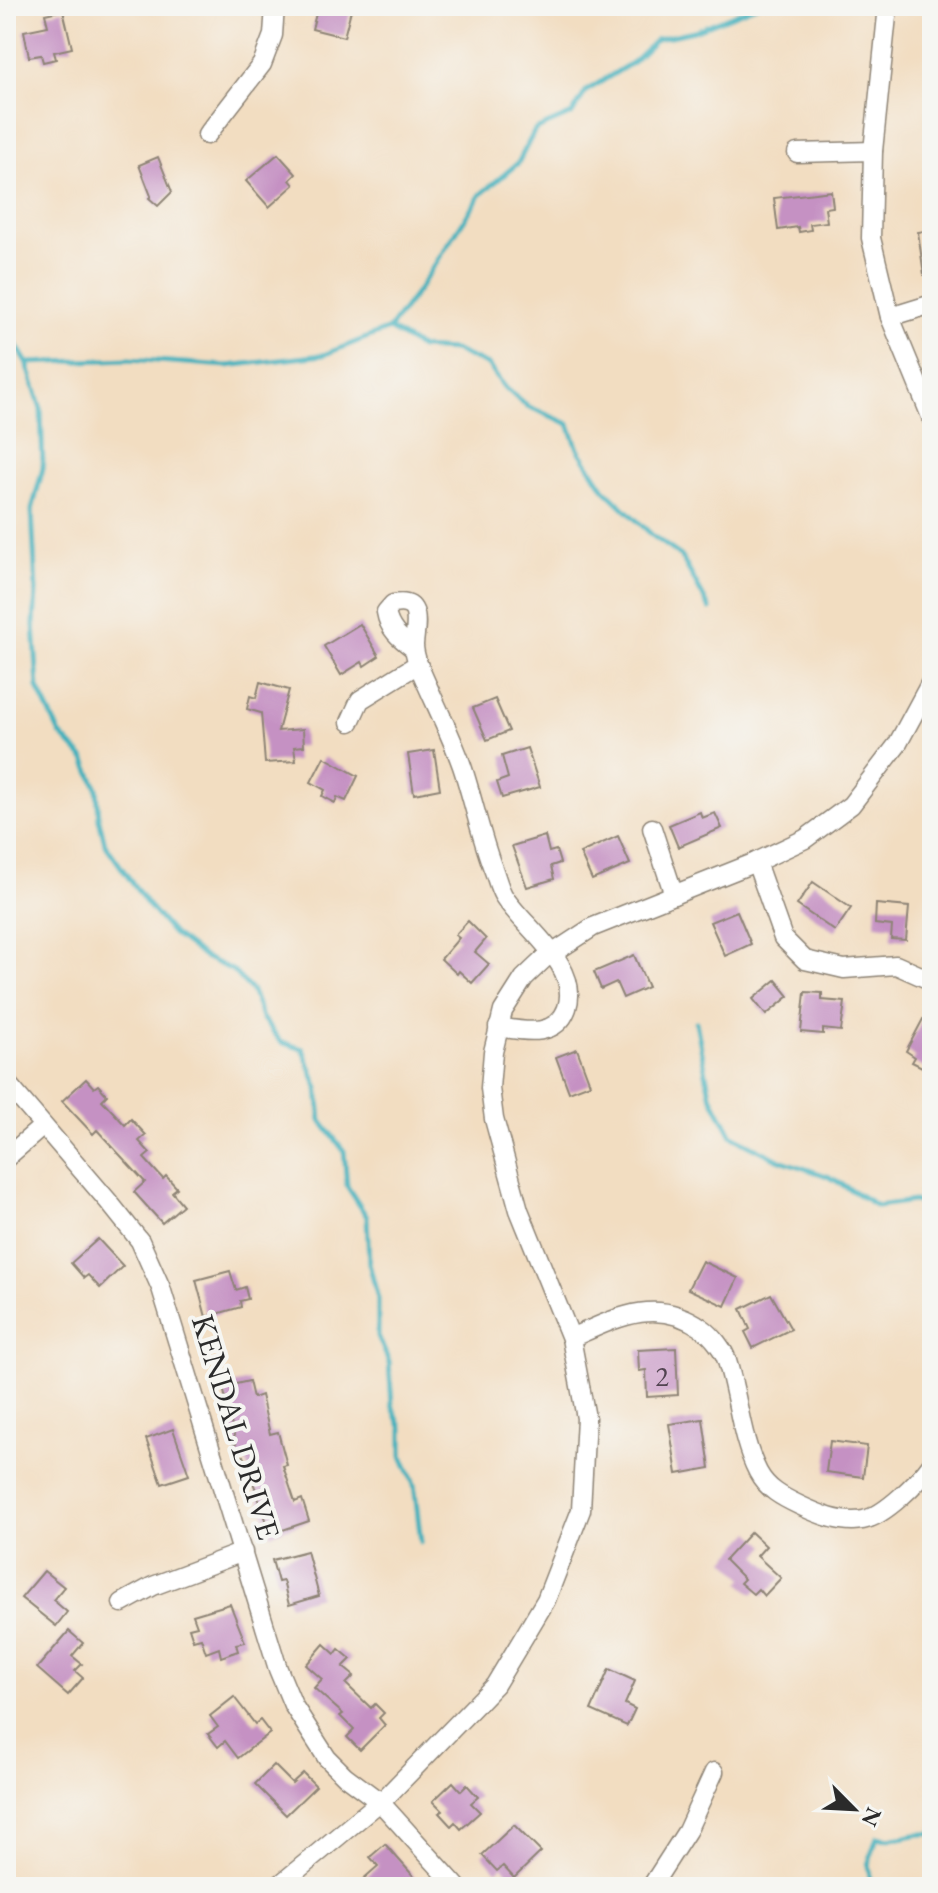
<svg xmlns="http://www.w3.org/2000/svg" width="938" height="1893" viewBox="0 0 938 1893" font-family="'EB Garamond',serif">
	<rect width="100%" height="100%" fill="#f6f6f2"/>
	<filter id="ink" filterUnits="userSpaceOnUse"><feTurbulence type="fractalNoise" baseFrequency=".0125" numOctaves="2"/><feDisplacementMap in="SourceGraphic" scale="16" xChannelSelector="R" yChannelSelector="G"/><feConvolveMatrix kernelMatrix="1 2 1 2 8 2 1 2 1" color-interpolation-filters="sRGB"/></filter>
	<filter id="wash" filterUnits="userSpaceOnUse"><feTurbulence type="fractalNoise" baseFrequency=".006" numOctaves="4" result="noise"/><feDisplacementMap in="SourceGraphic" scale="32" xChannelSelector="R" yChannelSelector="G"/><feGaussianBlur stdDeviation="1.8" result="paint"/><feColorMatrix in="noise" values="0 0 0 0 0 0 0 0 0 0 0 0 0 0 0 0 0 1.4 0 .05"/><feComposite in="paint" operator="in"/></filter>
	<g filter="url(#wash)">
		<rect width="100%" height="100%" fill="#f2ddc1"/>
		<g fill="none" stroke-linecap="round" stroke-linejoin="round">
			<!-- stream -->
			<g stroke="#41b0bc" stroke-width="5">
				<path d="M6,328L27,363L41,409L43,468L32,510L36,591L34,624L38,688L60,734L85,760L97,788L99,819L105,844L147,904L173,934L204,957L232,970L252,991L262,1018L281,1042L303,1049L318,1088L321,1121L344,1151L347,1186L367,1217L369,1263L378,1299V1336L389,1362L392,1405L402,1429V1456L414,1484L421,1542"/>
				<path d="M389,329L419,289L481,194L518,163L535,130L572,114L586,91L633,62L657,39L694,31L756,6"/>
				<path d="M27,363L129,359L227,366L323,355L389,329L421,348L454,350L488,365L504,387L527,406L569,424L578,449L604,489L653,536L681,556L710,609"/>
				<path d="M696,1022L710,1094L732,1136L777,1159L830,1177L877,1206L914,1201L932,1209"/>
				<path d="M872,1887L868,1865L877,1837C900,1843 910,1832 932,1834"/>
			</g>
		</g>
		<g id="blocks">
			<!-- building -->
			<g fill="#c591c3">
				<path d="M318,6H352L344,37L312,29Z"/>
				<path d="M63,10L72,48L54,52L56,59L43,62L41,55L29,57L24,31L48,26L45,14Z"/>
				<path d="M278,154L296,174L290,180L294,185L269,207L246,181Z"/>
				<path d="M158,157L172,192L158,206L149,198L151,196L139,165Z"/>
				<path d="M831,191L833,207L825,208L827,222L810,224L811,230L799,232L798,227L778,230L774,198Z"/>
				<path d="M932,230V275H924L918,232Z"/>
				<path d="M360,624L379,656L364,666L362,662L341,675L324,646Z"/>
				<path d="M260,682L289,690L278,731L303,729L304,746L294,747L296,761L265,763L261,713L247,709L250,696L256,698Z"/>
				<path d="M495,699L509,731L487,740L473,708Z"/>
				<path d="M527,748L540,787L502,798L497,782L508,778L502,756Z"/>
				<path d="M434,750L440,789L414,794L408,754Z"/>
				<path d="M324,757L358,776L346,801L337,797L335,803L322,796L325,790L311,782Z"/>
				<path d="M700,812L702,818L715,813L722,828L678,847L669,825Z"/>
				<path d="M545,836L549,852L556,850L560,863L551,866L554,879L527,887L512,846Z"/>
				<path d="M618,836L630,864L592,880L580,853Z"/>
				<path d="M813,882L851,908L835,931L797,905Z"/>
				<path d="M876,904L909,907L906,940L891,939L892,926L875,924Z"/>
				<path d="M737,911L751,944L725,956L710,922Z"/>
				<path d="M468,921L486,939L475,952L489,964L472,983L459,971L457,974L441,959L459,938L455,935Z"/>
				<path d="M634,955L648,987L623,998L616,982L601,989L594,972Z"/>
				<path d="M776,980L789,996L766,1015L753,999Z"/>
				<path d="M805,992L822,993V1000L845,1002L841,1031L823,1029V1034L801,1032Z"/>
				<path d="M923,1019L932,1023V1062L928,1070L912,1062L915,1057L906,1051Z"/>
				<path d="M577,1049L590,1084L569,1092L556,1057Z"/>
				<path d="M86,1079L94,1088L98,1085L107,1095L102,1100L125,1125L131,1119L146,1135L139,1141L150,1153L144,1158L163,1179L166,1176L177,1188L172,1192L183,1205L162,1223L134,1192L145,1182L97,1130L93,1134L62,1101Z"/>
				<path d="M98,1239L123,1266L100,1288L88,1275L84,1278L71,1263Z"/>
				<path d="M702,1261L738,1278L725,1306L688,1289Z"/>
				<path d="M230,1271L236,1290L245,1287L248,1299L240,1301L241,1307L206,1317L196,1280Z"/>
				<path d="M771,1294L791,1329L753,1348L745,1332L750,1329L741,1309Z"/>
				<path d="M676,1348L678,1395L647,1397L646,1370L639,1371L638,1350Z"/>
				<path d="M249,1381L253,1398L261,1395L270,1434L278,1432L287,1465L283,1466L295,1502L302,1499L309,1521L271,1534L244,1456L237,1458L233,1444H236L223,1387Z"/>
				<path d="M703,1419L710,1468L677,1474L669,1424Z"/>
				<path d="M173,1429L189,1475L162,1484L146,1439Z"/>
				<path d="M830,1441L867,1446L863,1477L826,1472Z"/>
				<path d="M751,1532L766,1546L757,1556L781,1578L764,1596L758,1589L753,1594L740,1583L744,1579L725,1560Z"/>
				<path d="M307,1551L319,1596L289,1605L283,1581L278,1582L272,1560Z"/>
				<path d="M44,1571L64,1587L53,1600L67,1612L56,1626L21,1598Z"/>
				<path d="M230,1604L245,1642L236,1644L238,1651L221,1657L219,1648L206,1653L201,1638L193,1640L189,1628L197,1626L193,1615Z"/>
				<path d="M69,1631L83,1643L72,1656L82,1664L75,1671L83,1678L68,1695L37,1668Z"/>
				<path d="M324,1644L335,1654L339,1649L351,1659L343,1667L354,1676L346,1684L371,1708L375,1704L384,1713L379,1718L385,1725L360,1750L347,1737L354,1730L340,1716L343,1714L314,1688L322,1679L306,1665Z"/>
				<path d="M609,1669L635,1681L625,1704L635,1709L627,1726L591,1710Z"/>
				<path d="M234,1697L255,1724L260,1720L270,1733L238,1758L225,1741L218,1747L208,1734L218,1727L210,1716Z"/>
				<path d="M274,1765L292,1783L303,1773L316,1786L286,1815L255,1784Z"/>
				<path d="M453,1782L461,1791L467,1785L478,1797L471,1803L480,1812L461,1829L455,1822L451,1826L439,1813L443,1811L433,1801Z"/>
				<path d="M514,1825L541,1852L514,1878L503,1866L497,1871L482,1855Z"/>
				<path d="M385,1844L416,1879L407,1887H354L378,1866L370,1857Z"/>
			</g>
		</g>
	</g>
	<g filter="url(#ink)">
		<use href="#blocks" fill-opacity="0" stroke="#8e8476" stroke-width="2"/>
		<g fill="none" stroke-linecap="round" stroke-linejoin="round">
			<defs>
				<g id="minor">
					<path d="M888,6L873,151L871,238L890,317L932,419"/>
					<path d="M207,135L262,64L273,35L275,6"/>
					<path d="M797,153L873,151"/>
					<path d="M890,317L932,304"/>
					<path d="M414,649C400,638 389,630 386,612L393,604C424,598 415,627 414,645C414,652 416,658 418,664C432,698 450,732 462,766C473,799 480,833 492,866C496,875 498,886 503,895C522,927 581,964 567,1008C556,1039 523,1031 498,1027"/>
					<path d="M350,722L360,700L418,664"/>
					<path d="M652,828L674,895"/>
					<path d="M756,862L783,938L805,960L844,969L896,965L932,981"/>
					<path d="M6,1082L108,1201L140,1241L161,1288L278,1669L293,1705L327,1758L345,1776L380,1802L457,1887"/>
					<path d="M6,1158L43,1126"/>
					<path d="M571,1338C616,1318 656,1296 702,1328C712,1335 724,1350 727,1361C739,1398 740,1437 758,1472C767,1489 782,1497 799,1505C818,1514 841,1524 863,1520C885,1516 919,1481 932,1463"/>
					<path d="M122,1603L153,1586L243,1552"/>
					<path d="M277,1887L388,1795L495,1685L546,1600L581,1510L586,1418L571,1338L519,1210L494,1119L490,1088L493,1052L503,1011L524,978L544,959L593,927L756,862L805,839L851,805L897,745L932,680"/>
					<path d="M651,1887L687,1831L714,1772"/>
				</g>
			</defs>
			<!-- minor casing -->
			<use href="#minor" stroke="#8e8476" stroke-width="21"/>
			<!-- minor -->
			<use href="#minor" stroke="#fff" stroke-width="18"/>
		</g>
	</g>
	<g text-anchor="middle" stroke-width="8" stroke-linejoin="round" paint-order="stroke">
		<!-- number labels -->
		<g font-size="28" fill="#524451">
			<text x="662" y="1386">2</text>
		</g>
		<!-- street labels -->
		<g font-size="32" fill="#2b2b2b" stroke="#f6f6f2">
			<text transform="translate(236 1427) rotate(73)" y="11">KENDAL DRIVE</text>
		</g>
	</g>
	<!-- margin -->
	<rect width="938" height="1893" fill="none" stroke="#f6f6f2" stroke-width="32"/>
	<!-- north arrow -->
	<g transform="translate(854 1809) rotate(114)" stroke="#f6f6f2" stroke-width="6" paint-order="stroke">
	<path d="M0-6L14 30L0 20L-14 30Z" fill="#2b2b2b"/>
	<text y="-12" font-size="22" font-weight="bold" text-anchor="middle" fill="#2b2b2b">N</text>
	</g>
</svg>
